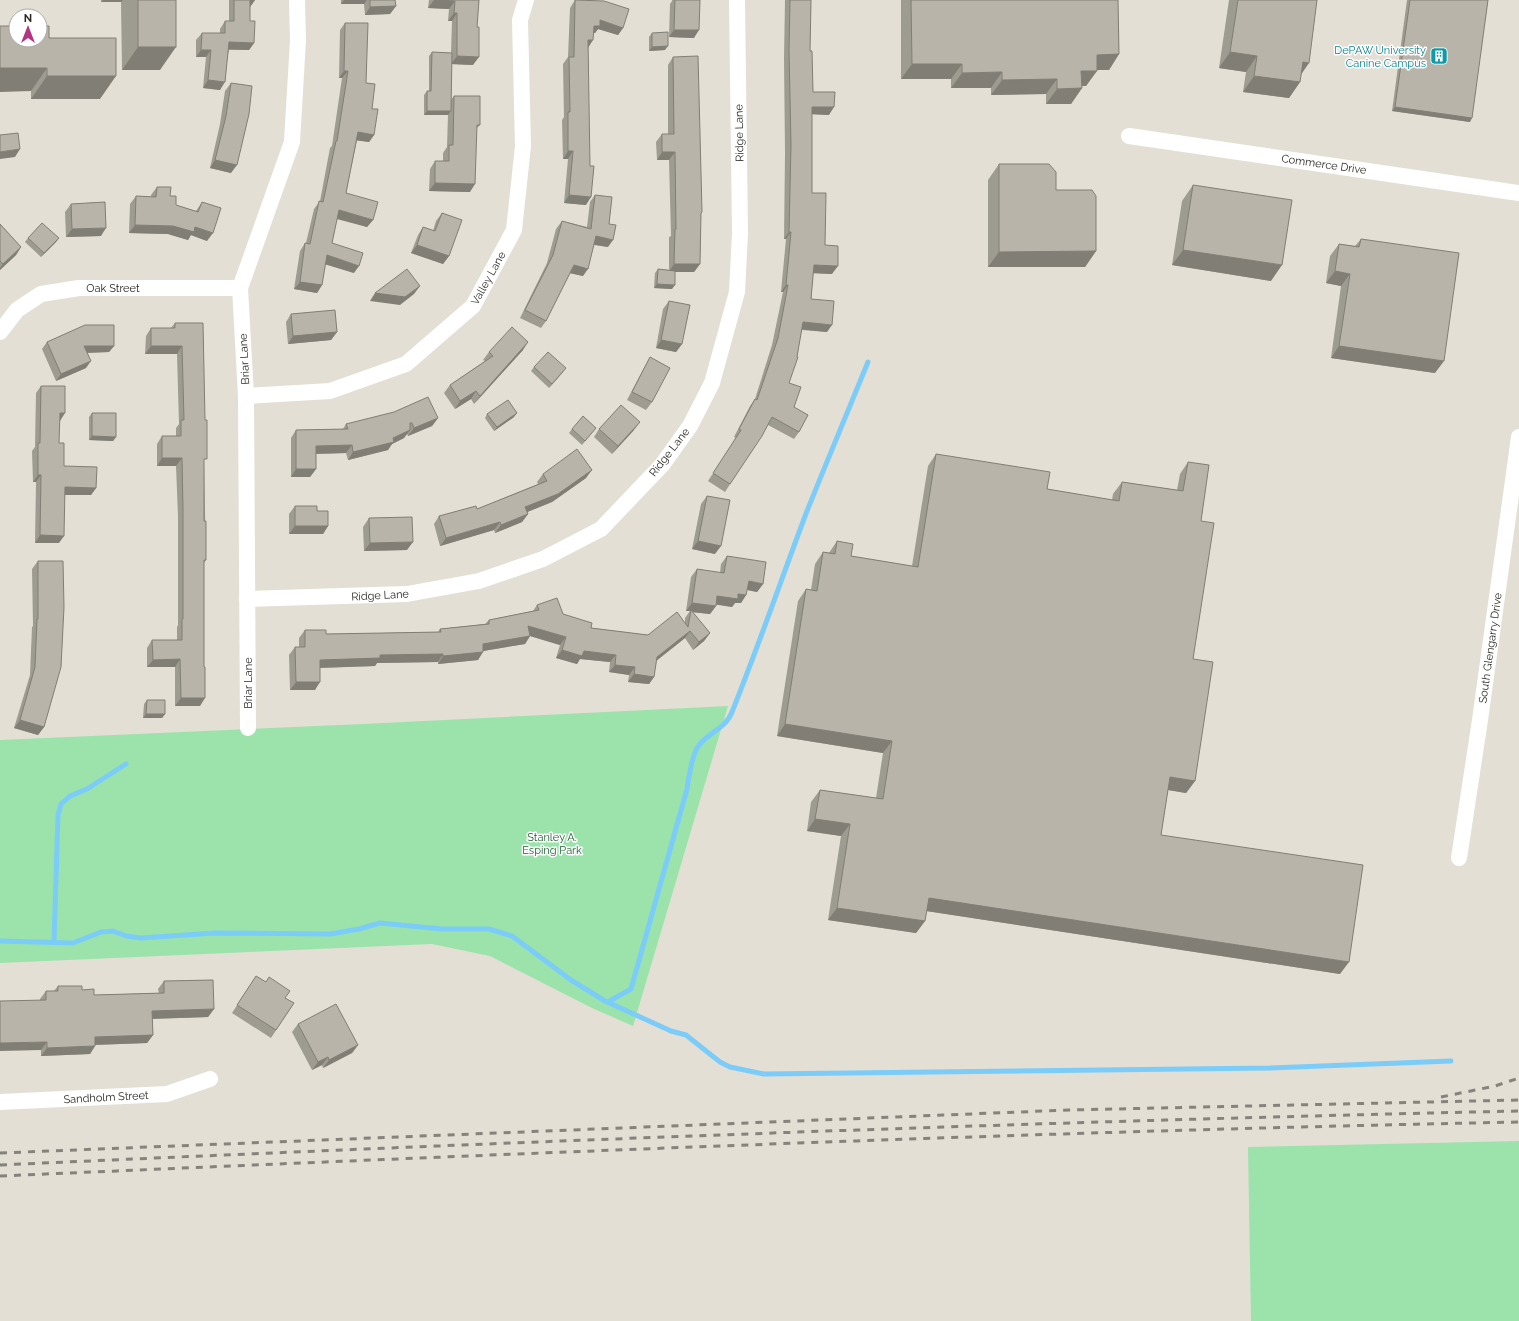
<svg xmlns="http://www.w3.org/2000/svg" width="1519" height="1321" viewBox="0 0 1519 1321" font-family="Raleway,sans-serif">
	<rect width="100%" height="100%" fill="#e3dfd4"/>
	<!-- green -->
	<g fill="#9be3ab">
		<path d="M728,706L633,1026L592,1008L490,956L432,944L0,963V740L363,724Z"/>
		<path d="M1519,1141V1321H1251L1248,1147Z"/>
	</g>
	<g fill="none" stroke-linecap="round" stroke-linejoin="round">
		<!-- stream -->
		<g stroke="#7cccf9" stroke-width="5">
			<path d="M0,941L73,943L101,932L113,931L126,936L141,938L215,933L330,934L359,929L380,923L442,929H489L512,936L571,980L605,1001L671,1031L686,1035L720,1062L730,1067L764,1074L1270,1068L1451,1061"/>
			<path d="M54,942L58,815L61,804L70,796L87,789L126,764"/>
			<path d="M608,1002L631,989L687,789C689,776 691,760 697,748C706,733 725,730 732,712C759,645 782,577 807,511C827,461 848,411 868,362"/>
		</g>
		<!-- street -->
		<g stroke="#fff" stroke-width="16">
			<path d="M1129,136L1519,193"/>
			<path d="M0,332L17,310L41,294L79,288H240"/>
			<path d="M246,396L330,391L406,364L473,306L514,230L523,146L520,20L526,0"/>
			<path d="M247,599L407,594L479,581L543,559L601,529L662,465L690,426L712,383L737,292L740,233L737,0"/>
			<path d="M248,728L246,396L240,288L292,142L298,40L297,0"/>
			<path d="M1459,858L1480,720L1519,437"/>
			<path d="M0,1102L167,1094L210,1079"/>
		</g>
		<!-- rail -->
		<g stroke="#86837c" stroke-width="3" stroke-dasharray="7 7" stroke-linecap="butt">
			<path d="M1441,1097L1495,1086L1519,1078"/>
			<path d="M0,1153L1069,1110L1519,1100"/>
			<path d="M0,1165C506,1142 1012,1122 1519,1111"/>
			<path d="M0,1176C506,1154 1012,1132 1519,1122"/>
		</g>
	</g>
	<!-- wall -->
	<g fill="#9e9b91">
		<path d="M101,0H176L160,70H122L121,2H101Z"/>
		<path d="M229,0H255L250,7V21L254,43L249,50H229L220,90L203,88L206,57H196V40L202,33H220V29L225,21H229Z"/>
		<path d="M341,0H395L396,6L390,14L365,15L364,4H341Z"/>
		<path d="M429,0H479L473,65L451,64V100L454,96L480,125L477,128L470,192L429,191L430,169L435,161H443V153L447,147L448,115H424V95L427,91H429V56L432,52L451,53L452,21H448L449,9L428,8Z"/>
		<path d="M575,0L623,28L618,35L598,29L595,33H593L588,47L586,205L564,203L568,159H563L562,120L564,117L563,64L568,57L570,8Z"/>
		<path d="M672,0H700L694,38L669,37L670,4L672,1Z"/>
		<path d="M785,0H811L810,51L813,92L829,115L812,114V193L832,274L813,273L811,299L827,332L802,330L789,383L794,407L799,432L794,439L768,425L725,492L708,481L736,438L734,437L750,406L755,399L772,345L783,292H781L786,239H784L785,153L784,58Z"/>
		<path d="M901,0H1118L1119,54L1109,70H1097L1086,86H1082V88L1071,104H1046V94L991,95V88H951V79H901Z"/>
		<path d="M1229,0H1317L1301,73L1300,82L1289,98L1243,92L1246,72L1219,68Z"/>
		<path d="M1407,0H1488L1470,122L1392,111Z"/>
		<path d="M345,23L366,83L372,109L374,135L369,142L357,140L346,193L373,220L367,227L337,218L332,243L354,273L325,264L322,285L317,293L294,289L300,251L305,243H306L314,209L320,201L330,148L332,146L342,78H339L340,30Z"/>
		<path d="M652,33L665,50L649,51V37Z"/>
		<path d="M49,38L100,99H31V91Z"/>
		<path d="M673,57L702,212L701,214L700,264L694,272H675L672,289L654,288L655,273L658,269L669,270V237L671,236L669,160H657L656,142L662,134H668V65Z"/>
		<path d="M231,83V173L210,168L220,124L225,91Z"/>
		<path d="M999,164L1056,190L1096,251L1085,267H988V180Z"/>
		<path d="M1193,185L1271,281L1172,265L1182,201Z"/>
		<path d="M157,187L170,196L176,205L196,211L202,202L207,241L191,235L188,240L168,234L129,233L130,204L136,196L151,197V195Z"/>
		<path d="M595,195L609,224L608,247L594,245L583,276L570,273L546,321L541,328L520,318L547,263L556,229L562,221L587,227L590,202Z"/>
		<path d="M71,204L101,236L66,237L65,212Z"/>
		<path d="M442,213L449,256L443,264L411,253L418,235L423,227L433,231L436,221Z"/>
		<path d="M0,224L21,247L16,255L0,270Z"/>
		<path d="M28,238H59L56,242L41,257L25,242Z"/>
		<path d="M1361,239L1435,373L1331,358L1341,286L1326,283L1330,256L1339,244L1355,246Z"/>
		<path d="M669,301L682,344L676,352L656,348L663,309Z"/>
		<path d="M291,314L337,332L331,340L288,344L286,322Z"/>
		<path d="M175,323H203L204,463L206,560L204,563L200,706H175V667H147V648L152,640H177V627L178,625V516L176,466H157V444L162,436H176V428L179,424L177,354H145L146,336L151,328H171Z"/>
		<path d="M47,342L114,346L109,352L87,353L86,368L56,381L42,349Z"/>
		<path d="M523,350L474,404L471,399L455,409L444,393L450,385L485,361L483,360L489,352Z"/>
		<path d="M650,357L652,402L646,410L627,400L645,366Z"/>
		<path d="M534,367L563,372L549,388L531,371Z"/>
		<path d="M41,386L59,421V443L64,466L96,488L91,495H65L59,543H35L36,482H33L32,451L35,447L36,393Z"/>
		<path d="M92,413L116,437L113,441L89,440V417Z"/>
		<path d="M487,414L514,417L494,431L485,418Z"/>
		<path d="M438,418L432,426L408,436L407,434L404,438L392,444L388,450L348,460L346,453L316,454V469L310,477H291V438L296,430L343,429L346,424Z"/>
		<path d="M596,428L582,445L569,433L572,429Z"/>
		<path d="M599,429L634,430L612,454L594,437Z"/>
		<path d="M936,454L1047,489L1112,500L1113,494L1122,482L1177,490L1180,474L1188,462L1201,521L1193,659L1195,781L1186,793L1168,790L1161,835L1340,974L926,911L925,921L916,933L828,920L841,836L807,831L811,802L820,790L876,798L883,753L777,736L798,601L806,589L811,590L815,564L823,552L829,553L837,541L851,556L912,566L928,466Z"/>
		<path d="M543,474L586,478L552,502L527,512L528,514L522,522L495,533L494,530L440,546L434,524L439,516L477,509L538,484L537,482Z"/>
		<path d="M707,496L715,554L692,549L701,504Z"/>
		<path d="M295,506L317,511L328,526L323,534H289V514Z"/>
		<path d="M369,518L407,550L364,551L363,527Z"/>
		<path d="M727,556L763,584L757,592L747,590L746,595L741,603H735L732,607L716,604V606L710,614L692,612L710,633L704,641L693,650L685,638L656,661L654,677L649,684L628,682L629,675L609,672L610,662L580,659L577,664L556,658L560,645L530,636L525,644L483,651L478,660L438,664V662L377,663L375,666L320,668L315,690H290L289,655L295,647H299V638L305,630L326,634L438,632L440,629L485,624L489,620L533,611L537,605L563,614L591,628L648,635L685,622V618L690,611H686L691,577L697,569L720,573L721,564Z"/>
		<path d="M38,561L44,727L38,735L14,728L30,675L32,627L33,626L32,569Z"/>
		<path d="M147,700L165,714L162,718H143L144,704Z"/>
		<path d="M256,976L285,998L294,1003L271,1038L232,1013Z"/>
		<path d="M164,981L214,1009L208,1017L152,1019L153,1035L147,1043L95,1045V1046L90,1054L41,1056L40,999L46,991H54L58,986L82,990L94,995L159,993L158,989Z"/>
		<path d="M298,1024L358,1045L352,1053L323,1068L322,1065L312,1070L292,1032Z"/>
	</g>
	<!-- shaded-wall -->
	<g fill="#817e76">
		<path d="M103,0H123L121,2H101Z"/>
		<path d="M250,0H255L250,7Z"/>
		<path d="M344,0H367L364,4H341Z"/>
		<path d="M434,0L455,1L449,9L428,8Z"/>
		<path d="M396,6L390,14L365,15L370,7Z"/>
		<path d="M454,13H457L452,21H448Z"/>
		<path d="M600,20L623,28L618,35L598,29L595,33H588L594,26Z"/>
		<path d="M674,30H699L694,38L669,37Z"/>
		<path d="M588,40H593L588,48Z"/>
		<path d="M229,42L254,43L249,50L224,49Z"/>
		<path d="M668,46L665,50L649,51L652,47Z"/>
		<path d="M138,47H176L160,70H122Z"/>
		<path d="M201,50H211L206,57H196Z"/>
		<path d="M1230,52L1257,56L1246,72L1219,68Z"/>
		<path d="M1119,54L1109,70H1086L1097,55Z"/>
		<path d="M457,56L479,57L473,65L451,64Z"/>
		<path d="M1303,62L1309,63L1298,79Z"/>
		<path d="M912,64H962L951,79H901Z"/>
		<path d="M0,68H47L31,91L0,92Z"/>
		<path d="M344,71H348L342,78H339Z"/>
		<path d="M1081,71H1097L1086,86H1070Z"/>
		<path d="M1002,72L991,88H951L962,73Z"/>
		<path d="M47,76H116L100,99H31Z"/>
		<path d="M1254,76L1300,82L1289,98L1243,92Z"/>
		<path d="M1057,79L1046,94L991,95L1002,80Z"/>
		<path d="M208,80L225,82L220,90L203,88Z"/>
		<path d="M1082,88L1071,104H1046L1057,89Z"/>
		<path d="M812,107H834L829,115L807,114Z"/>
		<path d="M1395,107L1472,118L1470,122L1392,111Z"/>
		<path d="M427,111H451L448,115H424Z"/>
		<path d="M358,132L374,135L369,142L353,140Z"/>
		<path d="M20,149L15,157L0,159V152Z"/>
		<path d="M568,151H573L568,159H563Z"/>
		<path d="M662,152H675L669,160H657Z"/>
		<path d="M215,160L237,165L231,173L210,168Z"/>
		<path d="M435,183L475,184L470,192L429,191Z"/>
		<path d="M569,195L591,197L586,205L564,203Z"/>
		<path d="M339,210L373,220L367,227L333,218Z"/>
		<path d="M135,225L195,227L213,233L207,241L191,235L188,240L168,234L129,233Z"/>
		<path d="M106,228L101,236L66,237L72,229Z"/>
		<path d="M789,232H791L786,239H784Z"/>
		<path d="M596,236L613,240L608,247L591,244Z"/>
		<path d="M59,238L56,242L41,257L44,253Z"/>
		<path d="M417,245L449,256L443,264L411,253Z"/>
		<path d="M21,247L16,255L0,270V268L3,264Z"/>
		<path d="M1183,250L1282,265L1271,281L1172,265Z"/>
		<path d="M1096,251L1085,267H988L999,252Z"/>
		<path d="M327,255L359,266L354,273L321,263Z"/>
		<path d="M674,264H700L694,272H669Z"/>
		<path d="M574,265L588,269L583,276L569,273Z"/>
		<path d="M814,265L838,266L832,274L809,273Z"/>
		<path d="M1335,271L1350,274L1341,286L1326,283Z"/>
		<path d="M300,282L322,285L317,293L294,289Z"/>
		<path d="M657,284L675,285L672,289L654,288Z"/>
		<path d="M786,285H788L783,292H781Z"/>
		<path d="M420,286L414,294L400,305L370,301L375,293Z"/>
		<path d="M803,322L832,325L827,332L798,329Z"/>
		<path d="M337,332L331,340L288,344L293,336Z"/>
		<path d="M661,340L682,344L676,352L656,348Z"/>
		<path d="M528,342L523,350L474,404L480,396Z"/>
		<path d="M84,346H114L109,352L80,353Z"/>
		<path d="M151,346H182L177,354H145Z"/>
		<path d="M1339,346L1444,361L1435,373L1331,358Z"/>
		<path d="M91,361L86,368L56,381L61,374Z"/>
		<path d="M566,368L563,372L549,388L552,384Z"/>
		<path d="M476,391L471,399L455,409L460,401Z"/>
		<path d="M60,413H65L60,421Z"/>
		<path d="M517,413L514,417L494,431L497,427Z"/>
		<path d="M438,418L432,426L408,436L414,428Z"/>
		<path d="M640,422L634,430L612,454L618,446Z"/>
		<path d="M410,430L404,438L392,444L388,450L348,460L353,452L393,438Z"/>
		<path d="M92,436L116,437L113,441L89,440Z"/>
		<path d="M352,445L346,453L310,454L316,446Z"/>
		<path d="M162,458H182L176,466H157Z"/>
		<path d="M296,469H316L310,477H291Z"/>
		<path d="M592,470L586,478L552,502L520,515L525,507Z"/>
		<path d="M38,475H41L36,482H33Z"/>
		<path d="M65,487L96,488L91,495H60Z"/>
		<path d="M528,514L522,522L495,533L501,525Z"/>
		<path d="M500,522L494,530L440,546L446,538Z"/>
		<path d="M295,526H328L323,534H289Z"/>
		<path d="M40,535L64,536L59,543H35Z"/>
		<path d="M698,541L721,546L715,554L692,549Z"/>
		<path d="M413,542L407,550L364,551L370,543Z"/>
		<path d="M749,581L763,584L757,592L743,589Z"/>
		<path d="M738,594L746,595L741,603H735L732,607L712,604L717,596Z"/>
		<path d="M692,603L716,606L710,614L691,612V610L690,611H686Z"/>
		<path d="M528,626L566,637L560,645L530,636L525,644L477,652L483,644Z"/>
		<path d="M690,631L685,638L651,665L657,657Z"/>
		<path d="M710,633L704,641L693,650L699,642Z"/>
		<path d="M562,650L584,651L616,655L610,662L580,659L577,664L556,658Z"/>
		<path d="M483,652L478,660L438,664L443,656Z"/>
		<path d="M443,654L438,662L377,663L375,666L314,668L320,660L380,655Z"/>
		<path d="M180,659L175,667H147L153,660Z"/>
		<path d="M615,665L635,667L629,675L609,672Z"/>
		<path d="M634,674L654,677L649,684L628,682Z"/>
		<path d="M296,682H320L315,690H290Z"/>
		<path d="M181,698H205L200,706H175Z"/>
		<path d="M146,714H165L162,718H143Z"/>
		<path d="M20,720L44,727L38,735L14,728Z"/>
		<path d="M785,724L892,741L883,753L777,736Z"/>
		<path d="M1170,777L1195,781L1186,793L1162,789Z"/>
		<path d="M815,819L850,824L841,836L807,831Z"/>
		<path d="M929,898L1349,962L1340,974L920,910Z"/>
		<path d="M837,908L925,921L916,933L828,920Z"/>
		<path d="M214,1009L208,1017L146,1019L152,1011Z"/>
		<path d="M153,1035L147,1043L90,1045L95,1037Z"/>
		<path d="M47,1042L41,1050L0,1051V1043Z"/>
		<path d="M358,1045L352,1053L323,1068L329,1060Z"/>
		<path d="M95,1046L90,1054L41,1056L47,1048Z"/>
		<path d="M328,1057L322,1065L312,1070L318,1062Z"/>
	</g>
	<!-- building -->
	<g fill="#b8b4a9" stroke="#817e76">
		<rect x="138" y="0" width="38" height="47"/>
		<path d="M234,0H250V21H255L254,43L229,42L225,82L208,80L211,50H201L202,33H225V21H234Z"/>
		<path d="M370,0H395L396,6L370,7Z"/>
		<path d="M434,0H479L477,27H479V57L457,56V13H454L455,1Z"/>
		<path d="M575,0L604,1L629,9L623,28L600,20V26H594L593,40H588L590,166H594L591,197L569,195L573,151H568V112H570L569,57H574Z"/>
		<path d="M675,0H700L699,30H674Z"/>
		<path d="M790,0H811L810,51H812L813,92H835L834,107H812V193H826L825,245L838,246V266L814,265L811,299L834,301L832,325L803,322L797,357H798L789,383L801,387L794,407L808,415L799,432L772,417L762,436L730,484L713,473L741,430L739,429L755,399L757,400L778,338L788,285H786L791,232H789L791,145L789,51Z"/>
		<path d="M911,0H1118L1119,54L1097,55V71H1081L1082,88L1057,89V79L1002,80V72L962,73V64H912Z"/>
		<path d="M1238,0H1317L1309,63L1303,62L1300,82L1254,76L1257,56L1230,52Z"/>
		<path d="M1410,0H1488L1472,118L1395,107Z"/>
		<path d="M345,23H368L366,83L375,84L372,109H378L374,135L358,132L346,193L378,202L373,220L339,210L332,243L363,253L359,266L327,255L322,285L300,282L305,243L310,244L319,201L323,202L336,141H337L348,71H344Z"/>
		<path d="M0,26H16V40H40V26H49V38H116V76H47V68H0Z"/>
		<path d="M668,32V46L652,47V33Z"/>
		<path d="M432,52L452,53L451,111H427V91H431Z"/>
		<path d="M698,56L702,212L701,213L700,264H674L675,229H676L675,152H662V134H674L673,57Z"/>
		<path d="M231,83L252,86L249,114L237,165L215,160L226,116Z"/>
		<path d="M454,96H480V125H477L475,184L435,183V161H449V145H453Z"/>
		<path d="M18,133L20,149L0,152V135Z"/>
		<path d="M999,164H1049L1056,172V190H1092L1096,196V251L999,252Z"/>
		<path d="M1193,185L1292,200L1282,265L1183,250Z"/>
		<path d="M157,187H171L170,196H176V205L198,212L202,202L221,208L213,233L195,227L194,232L173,226L135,225L136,196L156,197Z"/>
		<path d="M595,195L612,197L609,224L616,225L613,240L596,236L588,269L574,265L546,321L525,310L553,255L562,221L591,229Z"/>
		<path d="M105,202L106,228L72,229L71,204Z"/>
		<path d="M442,213L462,220L449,256L417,245L423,227L435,231Z"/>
		<path d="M42,223L59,238L44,253L28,238Z"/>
		<path d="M0,224L21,247L3,264L0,261Z"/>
		<path d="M1361,239L1459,253L1444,361L1339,346L1350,274L1335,271L1339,244L1359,247Z"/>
		<path d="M407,269L420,286L405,297L375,293Z"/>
		<path d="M658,269L675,271V285L657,284Z"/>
		<path d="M669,301L690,305L682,344L661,340Z"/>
		<path d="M335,310L337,332L293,336L291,314Z"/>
		<path d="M175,323H203L205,420H207V459H204V521H206V560H204V667H205V698H181L180,659L153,660L152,640H182V619H183V509L182,458H162V436H181V420H184L182,346H151V328H175Z"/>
		<path d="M85,325H114V346H84L91,361L61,374L47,342Z"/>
		<path d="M512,327L528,342L480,396L476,391L460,401L450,385L493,356L489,352Z"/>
		<path d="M548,352L566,368L552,384L534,367Z"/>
		<path d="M650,357L670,368L652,402L632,392Z"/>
		<path d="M41,386H65V413H60L59,443H64V466L97,467L96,488L65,487L64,536L40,535L41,475H38V443H40Z"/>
		<path d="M428,397L438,418L414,428L412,423H410V430L393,438L394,442L353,452L352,445L316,446V469H296V430L348,429L346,424L394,412Z"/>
		<path d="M508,400L517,413L497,427L487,414Z"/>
		<path d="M621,405L640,422L618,446L599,429Z"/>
		<path d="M92,413H116V437L92,436Z"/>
		<path d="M583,416L596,428L585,441L572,429Z"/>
		<path d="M577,449L592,470L558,494L525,507L528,514L501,525L500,522L446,538L439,516L476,506L477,509L547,481L543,474Z"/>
		<path d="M936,454L1050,472L1047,489L1119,501L1122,482L1183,491L1188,462L1209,465L1201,521L1214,523L1193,659L1213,662L1195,781L1170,777L1161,835L1363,865L1349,962L929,898L925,921L837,908L850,824L815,819L820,790L883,799L892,741L785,724L806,589L817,591L823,552L835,554L837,541L853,544L851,556L918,567Z"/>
		<path d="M707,496L730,500L721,546L698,541Z"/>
		<path d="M295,506H317V511H328V526H295Z"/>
		<path d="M412,517L413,542L370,543L369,518Z"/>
		<path d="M727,556L766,562L763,584L749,581L746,595L738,594V599L717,596L716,606L692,603L697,569L724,573Z"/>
		<path d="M38,561H63L64,607L61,667L44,727L20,720L35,667L37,619H38Z"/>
		<path d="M557,598L563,614L592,623L591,628L648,635L677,612L688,627L691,610L710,633L699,642L690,631L657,657L654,677L634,674L635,667L615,665L616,655L584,651L582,656L562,650L566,637L528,626L530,636L483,644V652L443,656V654L380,655V658L320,660V682H296L295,647H305V630H326V634L441,632L440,629L489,624V620L539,610L537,605Z"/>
		<path d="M147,700H165V714H146Z"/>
		<path d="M256,976L266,982L269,977L290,991L285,998L294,1003L276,1030L237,1005Z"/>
		<path d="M213,980L214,1009L152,1011L153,1035L95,1037V1046L47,1048V1042L0,1043V1001L46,1000V991H58V986H82V990L94,989V995L164,993V981Z"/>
		<path d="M336,1004L358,1045L329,1060L328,1057L318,1062L298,1024Z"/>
	</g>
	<!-- icons -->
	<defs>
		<symbol id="building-square" viewBox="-11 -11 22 22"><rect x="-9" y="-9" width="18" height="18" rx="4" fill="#0f9aa8" stroke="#fff"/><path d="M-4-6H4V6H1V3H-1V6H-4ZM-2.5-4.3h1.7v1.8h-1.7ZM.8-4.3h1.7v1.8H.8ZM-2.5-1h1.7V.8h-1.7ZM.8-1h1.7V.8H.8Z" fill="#fff"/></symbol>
	</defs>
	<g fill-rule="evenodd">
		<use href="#building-square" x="1429" y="46" width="20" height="20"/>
	</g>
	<g text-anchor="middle" stroke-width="3" stroke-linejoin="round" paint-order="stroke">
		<!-- culture labels -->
		<g font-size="11" fill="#0d838f" stroke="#fff" text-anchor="end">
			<text x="1426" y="54">DePAW University<tspan x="1426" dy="13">Canine Campus</tspan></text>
		</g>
		<!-- street labels -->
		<g font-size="11" fill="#292824" stroke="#fff">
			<text transform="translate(739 133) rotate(-91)" y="4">Ridge Lane</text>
			<text transform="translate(1324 164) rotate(8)" y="4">Commerce Drive</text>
			<text transform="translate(488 278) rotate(-61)" y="4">Valley Lane</text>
			<text x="113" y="292">Oak Street</text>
			<text transform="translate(244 359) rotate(-93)" y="4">Briar Lane</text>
			<text transform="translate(669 452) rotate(-52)" y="4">Ridge Lane</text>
			<text transform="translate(380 595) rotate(-3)" y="4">Ridge Lane</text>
			<text transform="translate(1490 648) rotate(-82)" y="4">South Glengarry Drive</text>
			<text transform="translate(248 683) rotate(-90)" y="4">Briar Lane</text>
			<text transform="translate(106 1097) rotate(-3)" y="4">Sandholm Street</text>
		</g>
		<!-- park labels -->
		<g font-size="11" fill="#1f5d32" stroke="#fff">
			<text x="552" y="841">Stanley A.<tspan x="552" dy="13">Esping Park</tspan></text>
		</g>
	</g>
	<!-- north arrow -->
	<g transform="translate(28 28)"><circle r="19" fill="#ffffff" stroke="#a9a9a7"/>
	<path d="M0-3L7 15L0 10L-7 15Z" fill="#b33480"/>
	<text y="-6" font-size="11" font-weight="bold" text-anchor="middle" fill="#292824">N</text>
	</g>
</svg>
